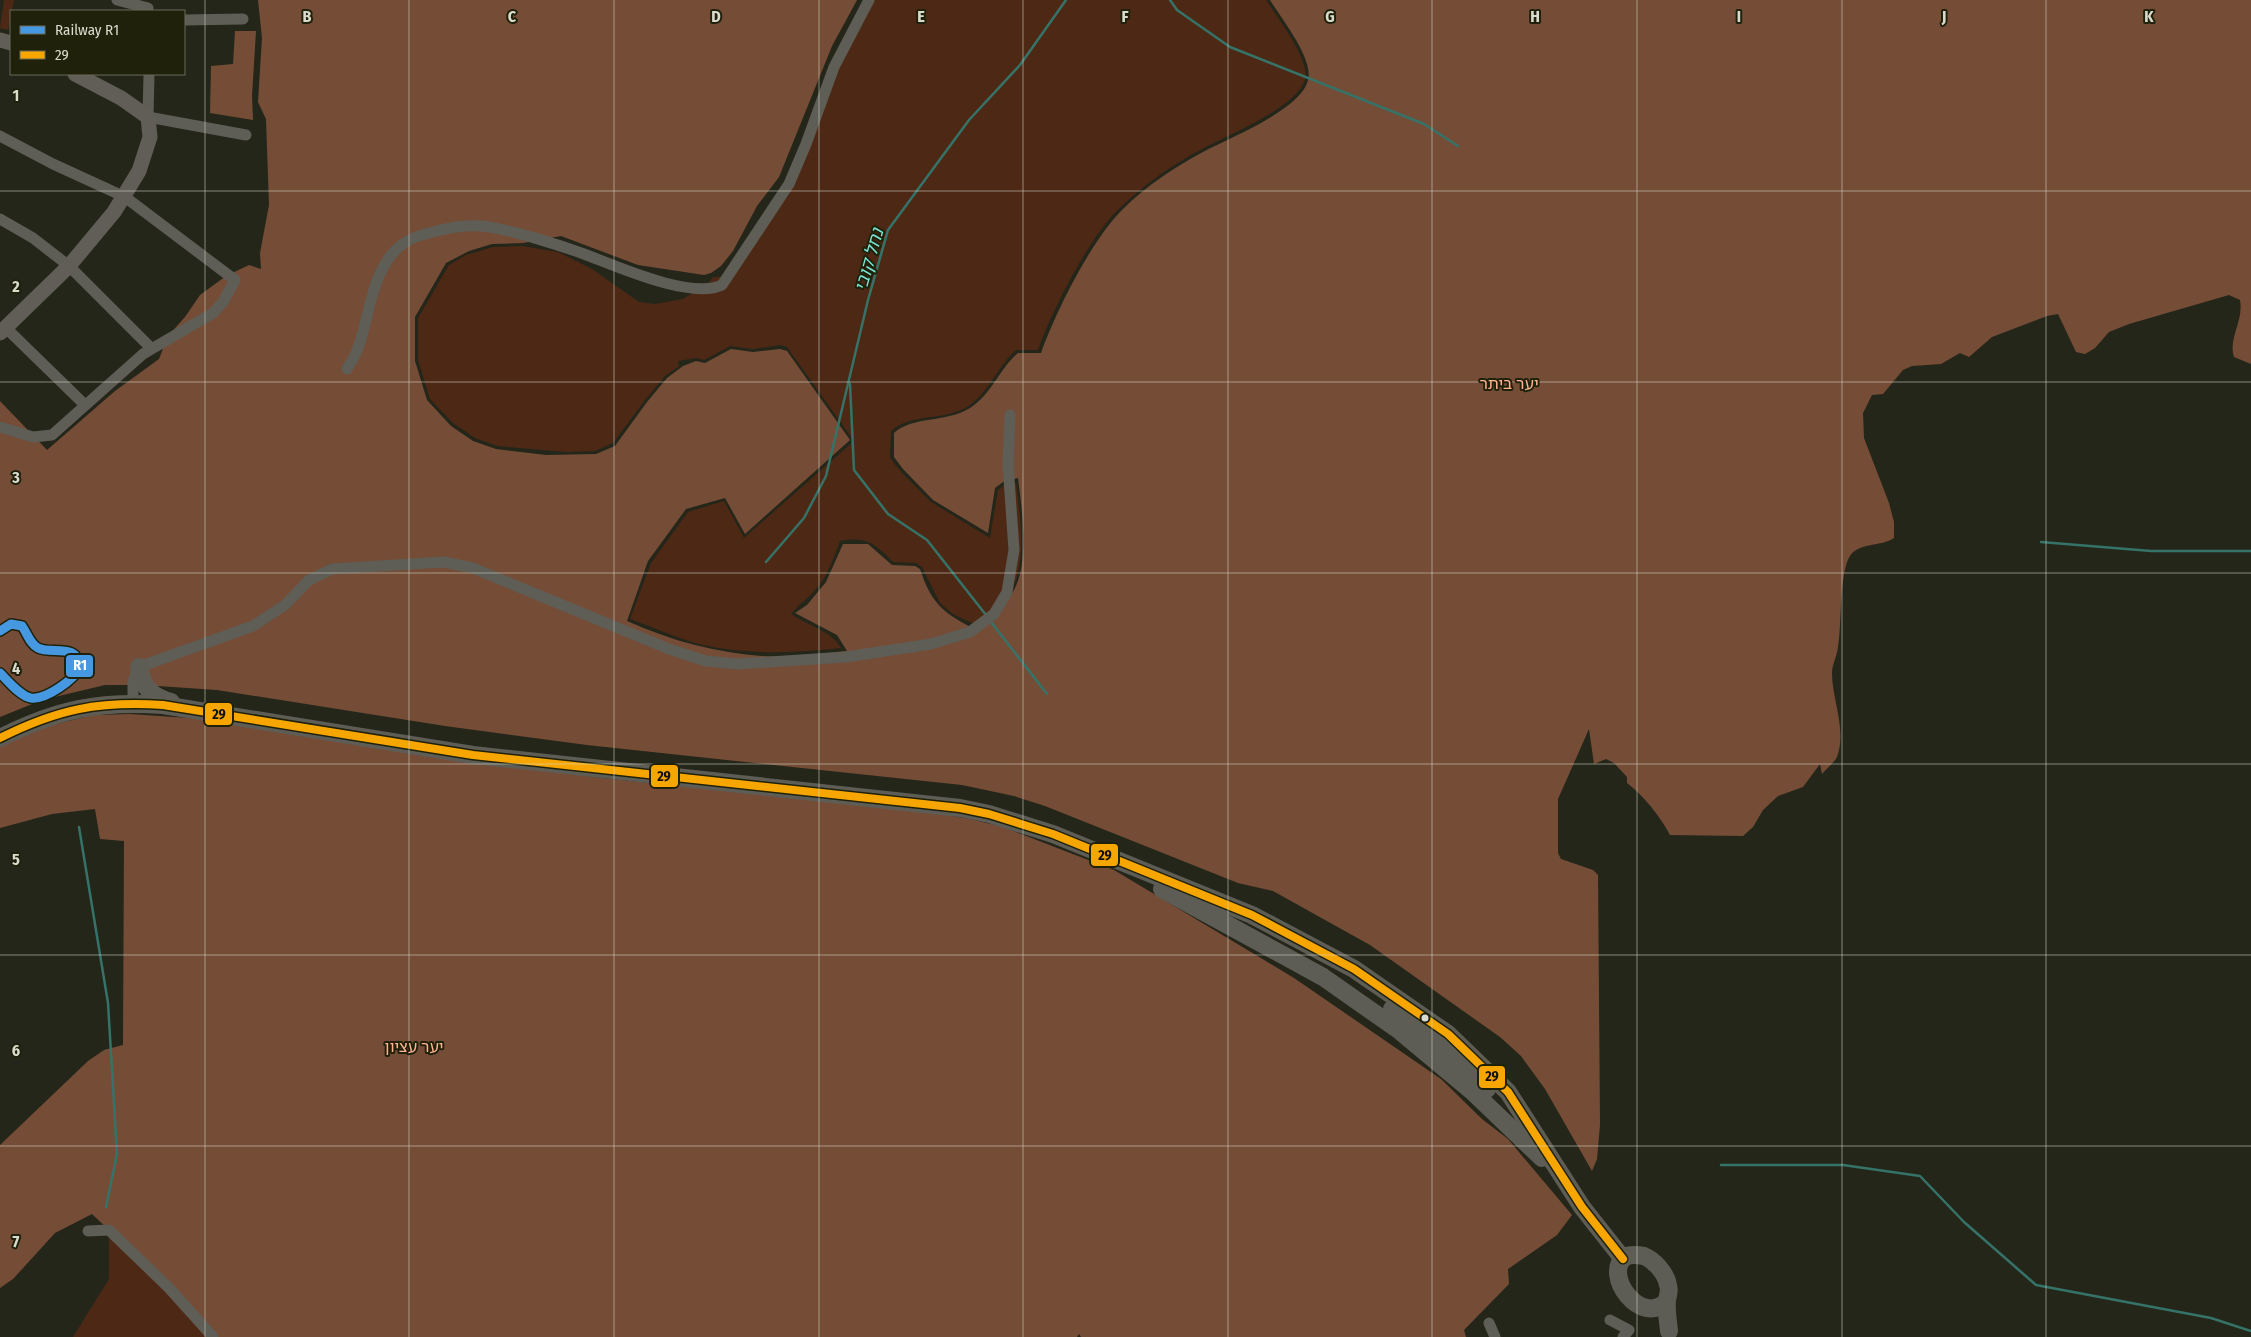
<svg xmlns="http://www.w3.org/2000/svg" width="2251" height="1337" viewBox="0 0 2251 1337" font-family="'Fira Sans Condensed','Noto Sans Hebrew',sans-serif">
	<rect width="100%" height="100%" fill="#25261a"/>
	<!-- green -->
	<g fill="#4d2915">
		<path d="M4,0H14L8,30L0,28Z"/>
		<path d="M872,0H1266C1277,17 1311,61 1305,80C1296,108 1227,135 1202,149C1173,164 1145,184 1122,206C1091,233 1052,310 1038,350H1016C998,366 990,390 970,405C946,422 912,412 891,431L890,458L901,472L931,502L990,538L998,490L1005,485L1016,483C1020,518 1030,571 1004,600C995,609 983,616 974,624L953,614L940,603L922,567L916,563L893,562C875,544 868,536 840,541C835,554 830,569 823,580C814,594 801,602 791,614C808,626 830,630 841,648C794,653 750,655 703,645C678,639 654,627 630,619L651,563L688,512L724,501L744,538L854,441L787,347L780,345L753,349L730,346L704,360L696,358L678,361L679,366L665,376L645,400L613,443L595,451L567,452L497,446L475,438L453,423L430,399L418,360V318L449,265L466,255L493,247L522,246L558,252L592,269L639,302L655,304L683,299L709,283L713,277H728L771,217L845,49Z"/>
		<path d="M109,1230L213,1337H73L109,1279Z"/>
	</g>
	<!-- forest -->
	<g fill="#754d37">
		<path d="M258,0H857L832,46L779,177L757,206L733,251L721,266L711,273L704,275L638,265L561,236L523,243L492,244L469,251L446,263L415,317V361L427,400L451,426L473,441L496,449L546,455L596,454L615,446L647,402L667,378L683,366L696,361L705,363L731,349L753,352L780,349L787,351L850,440L745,534L725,498L686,509L648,561L627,621C676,643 728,656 782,657C803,657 825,653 847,651L837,635L795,613L807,605L826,582L843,544H868L892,565L915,566L920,569C930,600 941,612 971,627C982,618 999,610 1008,599C1032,571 1022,512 1018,478L1003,482L995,488L988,533L933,500L903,469L894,457V433C912,416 946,423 970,408C992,394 999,369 1018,353H1041C1056,311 1092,239 1123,209C1146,186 1175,167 1203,152C1229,138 1301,110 1308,80C1314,59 1281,18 1270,0H2251V364L2234,357C2228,338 2244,321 2240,300L2229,295L2129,324L2109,332L2095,348L2085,354L2076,352L2058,314L2047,316L1992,337L1969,357L1960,353L1941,364L1912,366L1903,370L1883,394L1872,395L1863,413L1864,438L1889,503L1894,522V538C1881,547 1859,542 1850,556C1839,573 1842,624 1838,647C1837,656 1832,665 1832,673C1832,700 1847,730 1837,757C1834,763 1826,769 1822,774L1820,764L1803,787L1778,796L1763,810L1753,827L1743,836L1670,835C1660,816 1644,796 1627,783V777L1614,763L1606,759L1594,764L1589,729L1558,799V853L1561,859L1593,870L1598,875L1600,1125L1597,1159L1592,1171L1545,1089L1521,1056L1500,1037L1370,945L1273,891L1238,883L1045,806L1014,796L962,785L587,745L445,726L217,690L143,685H105L42,700L0,717V401L47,450L115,391L159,359L168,336L185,317L200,295L226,276L249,265L261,269L260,253L269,205L266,119L258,102L262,38Z"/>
		<path d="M235,31H256L252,96L253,120L210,113L211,66L233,64Z"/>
		<path d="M130,714L203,719L425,754L602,778L923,811L970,819L1003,827L1114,870L1294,978L1441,1079L1482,1119L1508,1139L1572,1215L1557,1235L1508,1269L1509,1284L1464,1330L1466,1337H1081L1079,1334L1077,1337H213L141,1260L92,1214L55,1233L13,1279L0,1288V1145L88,1061L104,1050L123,1045L124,841L100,839L95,809L52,814L0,828V743L34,729L94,715Z"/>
	</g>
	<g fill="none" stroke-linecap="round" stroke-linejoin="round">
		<!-- stream -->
		<g stroke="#357368" stroke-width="2.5">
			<path d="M1170,0L1177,10L1230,47L1424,124L1458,146"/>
			<path d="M850,384L854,470L888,514L927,540L986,615"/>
			<path d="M2041,542L2151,551H2251"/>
			<path d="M766,562L804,518L826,476L868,300L888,230L969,120L1020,65L1066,0"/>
			<path d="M991,622L1047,694"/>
			<path d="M79,827L108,1003L117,1154L106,1207"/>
			<path d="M1721,1165H1843L1920,1176L1964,1222L2036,1285L2211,1318L2251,1331"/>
		</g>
		<!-- street -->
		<g stroke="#5e5d56" stroke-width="11">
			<path d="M117,0L148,8"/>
			<path d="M184,20L243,19"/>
			<path d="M149,74L148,117L246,135"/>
			<path d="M0,136L53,164L125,197L235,280L223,302L213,313L143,354L52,435L33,437L0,427"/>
			<path d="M0,219L33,238L69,266L151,348"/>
			<path d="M6,328L84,404"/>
			<path d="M347,369C351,362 356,355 358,348C369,318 371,278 393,253C404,240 417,236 433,232C452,227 469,224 489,227C515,231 559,245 584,254C616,266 691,300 722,285L789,184L806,144L834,67L869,0"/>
			<path d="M133,703V681L139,667L253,626L285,605L309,580L332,569L444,562L473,568L669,649L706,661L737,664L846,657L931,644L970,632L994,614L1007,592L1014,550L1008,465L1010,415"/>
			<path d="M88,1231L109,1230L169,1288L213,1337"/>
			<path d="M1610,1320L1629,1330L1623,1337"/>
			<path d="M1489,1323L1495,1337"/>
		</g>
		<!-- secondary -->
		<g stroke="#605e56" stroke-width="15">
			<path d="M0,40L11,43"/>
			<path d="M0,333L69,266L114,212L139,171L150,137L148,117L121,98L75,74"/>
		</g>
		<!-- primary -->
		<g stroke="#5e5d55" stroke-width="18">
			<path d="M139,667C142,687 152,697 171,702"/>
			<path d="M0,738C58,709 98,701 163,705L473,755L960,808L989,814L1053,834L1252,915L1354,969L1448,1034L1508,1092L1582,1207L1623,1259"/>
			<path d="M1162,889L1323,977L1400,1031L1472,1091L1542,1158"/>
			<path d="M1392,1009L1487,1089"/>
			<path d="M1667,1301C1641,1328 1602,1274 1625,1257C1630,1254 1638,1255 1644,1256C1654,1260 1666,1273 1668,1285C1670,1290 1668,1295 1667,1300C1666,1310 1668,1321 1669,1331"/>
		</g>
		<defs>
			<path id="bus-1" d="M0,738C58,709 98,701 163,705L473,755L960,808L989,814L1053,834L1252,915L1354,969L1448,1034L1508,1092L1582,1207L1623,1259"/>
		</defs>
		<!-- bus-1 casing -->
		<use href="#bus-1" stroke="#1f210b" stroke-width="11"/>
		<!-- bus-1 -->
		<use href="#bus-1" stroke="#f7a600" stroke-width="8"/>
		<defs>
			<path id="rail-1" d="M0,631L11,624L22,626C27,633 30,644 38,648C51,655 78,642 80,667C75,679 46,700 31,698C20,696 8,681 0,673"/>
		</defs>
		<!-- rail-1 casing -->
		<use href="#rail-1" stroke="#1f210b" stroke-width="12"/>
		<!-- rail-1 -->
		<use href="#rail-1" stroke="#4699e1" stroke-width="9"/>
	</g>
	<!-- grid -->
	<path fill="none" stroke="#d9dbcd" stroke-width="1" stroke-opacity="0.55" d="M205,0V1337M409,0V1337M614,0V1337M819,0V1337M1023,0V1337M1228,0V1337M1432,0V1337M1637,0V1337M1842,0V1337M2046,0V1337M0,191H2251M0,382H2251M0,573H2251M0,764H2251M0,955H2251M0,1146H2251"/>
	<!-- markers -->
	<circle fill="#d9dbcd" stroke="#1f210b" stroke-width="2" cx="1425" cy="1018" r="4.5"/>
	<g text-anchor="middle" stroke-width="4" stroke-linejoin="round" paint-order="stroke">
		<!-- park labels -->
		<g font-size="16" fill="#ffb38f" stroke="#1f210b">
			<text x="1509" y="389">יער ביתר</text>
			<text x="414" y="1052">יער עציון</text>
		</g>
		<!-- water labels -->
		<g font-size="18" font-style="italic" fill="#7ae3d1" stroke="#1f210b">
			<text transform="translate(869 260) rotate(-74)" y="6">נחל קובי</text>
		</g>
	</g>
	<g font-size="16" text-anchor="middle" font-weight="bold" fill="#d9dbcd" stroke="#1f210b" stroke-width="4" stroke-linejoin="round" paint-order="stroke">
		<text x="307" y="22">B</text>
		<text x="512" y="22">C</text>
		<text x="716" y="22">D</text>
		<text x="921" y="22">E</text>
		<text x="1125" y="22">F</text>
		<text x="1330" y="22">G</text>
		<text x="1535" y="22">H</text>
		<text x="1739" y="22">I</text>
		<text x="1944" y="22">J</text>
		<text x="2149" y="22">K</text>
		<text x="16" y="101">1</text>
		<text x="16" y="292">2</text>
		<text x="16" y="483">3</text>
		<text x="16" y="674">4</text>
		<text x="16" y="865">5</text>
		<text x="16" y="1056">6</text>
		<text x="16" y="1247">7</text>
	</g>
	<g stroke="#1f210b" stroke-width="2">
		<rect x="65" y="654" width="29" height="24" rx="5" fill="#4699e1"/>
		<rect x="204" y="702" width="29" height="24" rx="5" fill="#f7a600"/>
		<rect x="650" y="764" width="29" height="24" rx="5" fill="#f7a600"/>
		<rect x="1090" y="843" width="29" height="24" rx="5" fill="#f7a600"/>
		<rect x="1478" y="1065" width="28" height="24" rx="5" fill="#f7a600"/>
	</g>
	<g font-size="14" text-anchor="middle" font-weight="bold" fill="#fff">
		<text x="80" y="670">R1</text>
	</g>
	<g font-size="14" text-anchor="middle" font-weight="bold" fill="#111">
		<text x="219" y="719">29</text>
		<text x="664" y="781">29</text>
		<text x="1105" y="860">29</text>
		<text x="1492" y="1081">29</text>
	</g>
	<!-- legend -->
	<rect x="10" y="10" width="175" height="65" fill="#1f210b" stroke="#696b59"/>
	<rect x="20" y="26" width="25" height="8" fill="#4699e1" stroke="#696b59"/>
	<text x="55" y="35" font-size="15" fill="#d9dbcd">Railway R1</text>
	<rect x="20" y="51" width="25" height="8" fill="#f7a600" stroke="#696b59"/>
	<text x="55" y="60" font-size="15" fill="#d9dbcd">29</text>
</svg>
